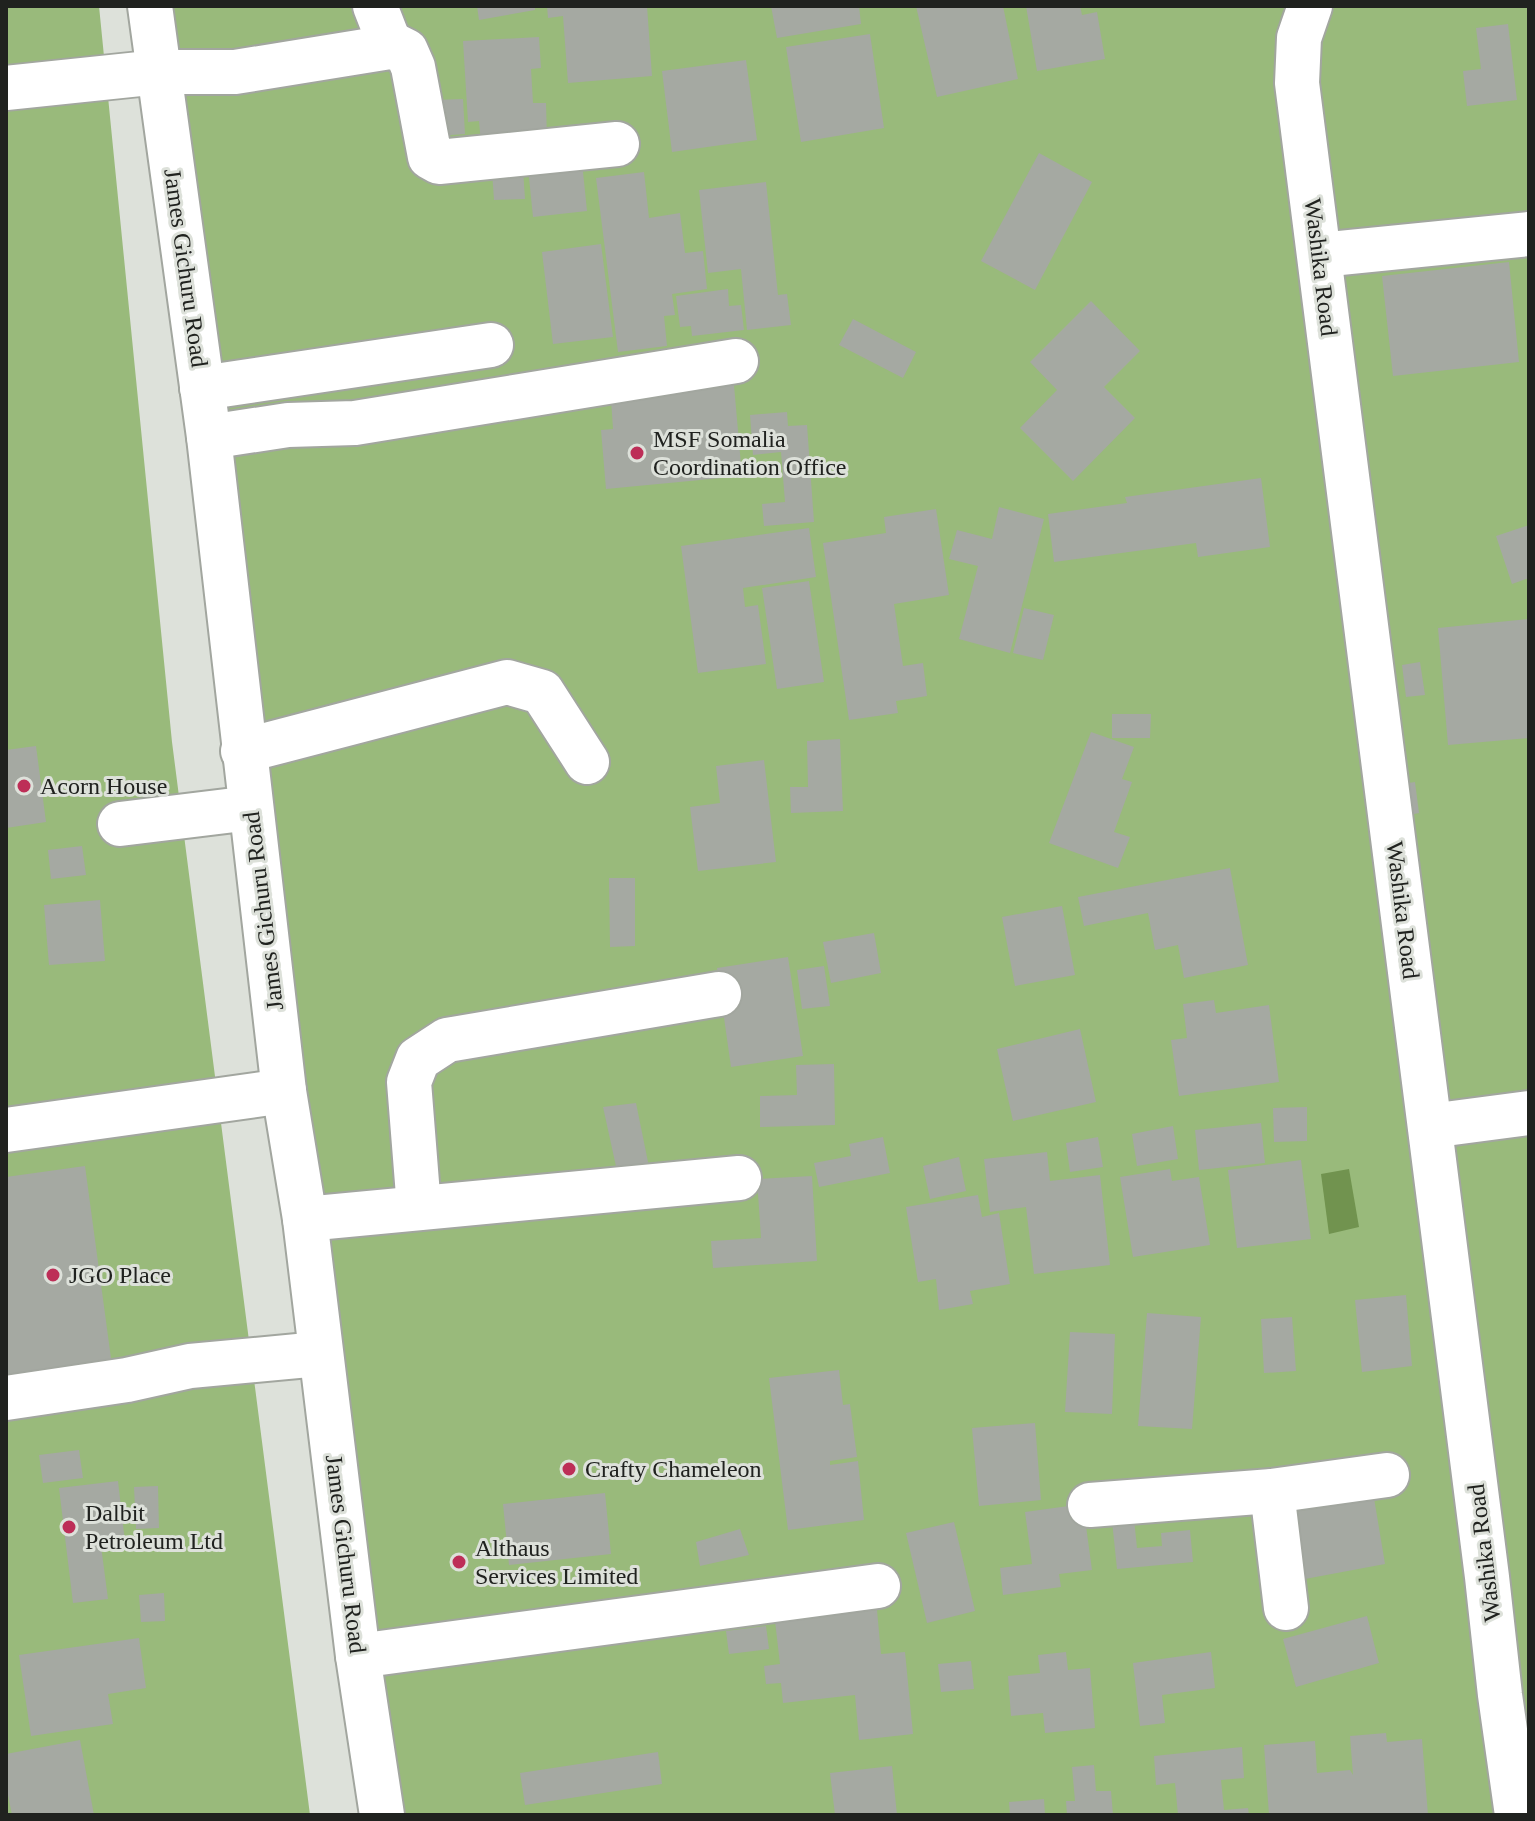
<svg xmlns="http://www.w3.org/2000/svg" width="1535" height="1821" viewBox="0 0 1535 1821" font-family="'Times New Roman',serif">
	<rect width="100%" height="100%" fill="#dde1da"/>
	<!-- green -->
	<g fill="#99ba7b">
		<path d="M6,6H99L172,742L310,1815H6Z"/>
		<path d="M155,6H1529V1815H372Z"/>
	</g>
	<!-- water -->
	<path fill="#71934f" d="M1349,1169L1359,1227L1329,1234L1321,1174Z"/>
	<!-- building -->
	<g fill="#a5a9a2">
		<path d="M477,6H535V10L479,20Z"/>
		<path d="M547,6H647L652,76L568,83L563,16L548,18Z"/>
		<path d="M771,6H859L861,24L777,38Z"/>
		<path d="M916,6H1003L1018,79L937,97Z"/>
		<path d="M1026,6H1080L1082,15L1097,12L1105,59L1037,71Z"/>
		<path d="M1508,24L1517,100L1467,106L1463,71L1481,69L1476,28Z"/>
		<path d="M870,34L884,128L801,142L786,47Z"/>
		<path d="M539,37L541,68L531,69L533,103H546L547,139L481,143L479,121L468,122L463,41Z"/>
		<path d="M746,60L757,140L672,152L662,71Z"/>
		<path d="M463,99L465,134L436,136L434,100Z"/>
		<path d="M1039,153L1092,182L1035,290L981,261Z"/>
		<path d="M582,162L587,211L533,217L528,168Z"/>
		<path d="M523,169L525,199L494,200L492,171Z"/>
		<path d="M644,172L649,218L680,213L685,253L703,251L707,289L672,294L675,315L664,316L667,346L618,352L596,178Z"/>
		<path d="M766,182L778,295L787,294L791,325L747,330L741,269L708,273L699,190Z"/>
		<path d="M601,244L613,337L553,344L542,252Z"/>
		<path d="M1509,262L1519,362L1393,376L1382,276Z"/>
		<path d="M728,289L729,306L741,305L744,330L692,336L691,326L680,327L676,296Z"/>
		<path d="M1091,301L1140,351L1104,387L1135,418L1073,481L1020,428L1057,390L1030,362Z"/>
		<path d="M853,319L916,352L903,378L839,345Z"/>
		<path d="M733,374L742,476L606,489L601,430L613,429L611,399L684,392L683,379Z"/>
		<path d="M787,412L788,426L807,425L814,522L764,526L762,504L785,502L781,452L753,455L750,415Z"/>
		<path d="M1261,478L1270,547L1198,557L1196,543L1054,562L1048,514L1127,503L1125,497Z"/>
		<path d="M999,507L1044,519L1010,653L959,639L978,566L949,559L957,530L992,539Z"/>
		<path d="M936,509L949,595L894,604L903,666L923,663L927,696L896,701L898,713L849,720L823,543L886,533L884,517Z"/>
		<path d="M1529,525V578L1512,584L1496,536Z"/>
		<path d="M809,528L816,577L743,588L745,607L758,605L766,664L698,673L681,546Z"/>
		<path d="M809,581L824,682L777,689L762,588Z"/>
		<path d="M1024,608L1054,615L1043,660L1013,653Z"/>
		<path d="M1529,619V738L1448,745L1438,628Z"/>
		<path d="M1420,662L1425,695L1406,697L1402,665Z"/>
		<path d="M1112,714H1151L1150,738H1112Z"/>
		<path d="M1091,732L1134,747L1122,779L1132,782L1114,832L1130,837L1118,868L1049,843Z"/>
		<path d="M840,739L843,811L791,813L790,787H808L807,741Z"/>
		<path d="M36,746L46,822L6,828V750Z"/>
		<path d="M764,760L776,862L698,871L690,807L720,803L716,766Z"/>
		<path d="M1415,782L1419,813L1400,817L1395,785Z"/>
		<path d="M82,846L86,875L51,879L48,850Z"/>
		<path d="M1230,868L1248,965L1184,978L1178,945L1155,950L1148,913L1084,926L1078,897Z"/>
		<path d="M609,878H635V946L610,947Z"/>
		<path d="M100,900L105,961L49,965L44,905Z"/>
		<path d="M1062,906L1075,975L1015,986L1002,917Z"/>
		<path d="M874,933L881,973L831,983L823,942Z"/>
		<path d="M788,957L803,1056L731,1067L717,968Z"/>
		<path d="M824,966L830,1006L802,1009L797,970Z"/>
		<path d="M1214,1000L1216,1013L1269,1005L1279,1082L1179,1096L1171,1040L1187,1038L1183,1004Z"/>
		<path d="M1080,1029L1096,1102L1013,1121L997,1049Z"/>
		<path d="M834,1064L835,1125L760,1127V1096L797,1095L796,1065Z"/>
		<path d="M636,1103L649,1167L617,1171L603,1107Z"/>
		<path d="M1307,1107V1141L1274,1142L1273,1108Z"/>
		<path d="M1261,1123L1265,1163L1199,1170L1195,1130Z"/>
		<path d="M1173,1126L1178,1159L1137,1166L1132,1134Z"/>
		<path d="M883,1137L890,1173L819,1187L814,1163L851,1156L849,1144Z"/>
		<path d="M1098,1137L1103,1167L1070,1172L1066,1143Z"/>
		<path d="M1047,1152L1050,1181L1100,1175L1110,1265L1034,1274L1026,1207L990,1212L984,1159Z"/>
		<path d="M959,1157L966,1191L930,1199L923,1166Z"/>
		<path d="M1301,1160L1311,1239L1237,1248L1228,1170Z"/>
		<path d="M85,1166L113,1373L6,1388V1177Z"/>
		<path d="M1170,1169L1172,1181L1199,1177L1210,1245L1133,1257L1120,1177Z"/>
		<path d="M812,1176L817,1261L713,1268L711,1241L761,1238L757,1179Z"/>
		<path d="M978,1195L982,1217L999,1213L1010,1284L970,1291L973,1304L939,1310L936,1279L918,1282L906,1207Z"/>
		<path d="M1406,1295L1412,1366L1362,1372L1355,1300Z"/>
		<path d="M1147,1313L1201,1317L1192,1429L1138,1426Z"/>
		<path d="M1292,1317L1296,1371L1264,1373L1261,1319Z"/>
		<path d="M1070,1332L1115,1334L1112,1414L1065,1412Z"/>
		<path d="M839,1370L843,1405L850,1404L857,1457L830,1461V1465L858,1461L864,1520L788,1530L769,1378Z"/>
		<path d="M1035,1423L1041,1500L979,1506L972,1428Z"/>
		<path d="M79,1450L83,1478L43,1483L39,1455Z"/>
		<path d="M118,1481L125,1542L101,1546L108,1599L73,1603L59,1488Z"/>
		<path d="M158,1486L159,1528L136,1529L134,1487Z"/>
		<path d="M605,1493L611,1554L509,1565L503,1504Z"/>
		<path d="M1374,1498L1385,1564L1305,1579L1294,1512Z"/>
		<path d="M1083,1504L1092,1570L1059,1574L1061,1587L1003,1595L1000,1568L1032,1564L1025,1512Z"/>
		<path d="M1134,1519L1137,1548L1162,1546L1161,1533L1190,1530L1193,1562L1117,1569L1112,1521Z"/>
		<path d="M954,1522L975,1611L927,1623L906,1533Z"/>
		<path d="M740,1529L749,1555L700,1566L696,1542Z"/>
		<path d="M164,1593L165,1621L141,1622L139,1595Z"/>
		<path d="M877,1610L881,1654L905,1652L913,1734L859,1740L855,1695L783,1703L781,1683L766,1684L764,1666L780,1664L775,1621Z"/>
		<path d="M1367,1616L1379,1663L1296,1687L1283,1639Z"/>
		<path d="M766,1626L769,1649L729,1654L726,1631Z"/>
		<path d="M139,1638L146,1688L108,1694L113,1724L31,1736L19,1655Z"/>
		<path d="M1066,1652L1068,1670L1090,1668L1095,1728L1045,1733L1043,1713L1011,1716L1008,1676L1040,1673L1038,1655Z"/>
		<path d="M1211,1652L1215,1688L1162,1695L1165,1723L1140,1726L1133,1663Z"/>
		<path d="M971,1661L974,1689L941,1692L938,1664Z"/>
		<path d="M1386,1733L1387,1742L1422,1739L1428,1815H1269L1264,1745L1315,1741L1317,1773L1350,1770L1353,1775L1350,1736Z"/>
		<path d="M80,1740L94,1815H12L6,1785V1754Z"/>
		<path d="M1242,1747L1244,1778L1221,1780L1224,1810L1248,1808L1249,1815H1178L1175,1783L1156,1785L1154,1756Z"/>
		<path d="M658,1752L662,1784L525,1805L520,1773Z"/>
		<path d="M1094,1765L1096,1791H1111L1113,1815H1067L1066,1801H1075L1072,1767Z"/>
		<path d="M892,1766L897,1815H835L830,1773Z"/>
		<path d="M1044,1799L1045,1815H1010L1009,1802Z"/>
	</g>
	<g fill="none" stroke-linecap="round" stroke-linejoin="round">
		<defs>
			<g id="minor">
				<path d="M375,6L391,47"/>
				<path d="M1310,6L1299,38L1297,83L1487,1577L1500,1695L1517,1815"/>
				<path d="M6,88L159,72H235L396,46L406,51L413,67L430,157L439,162L617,144"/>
				<path d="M1320,255L1529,234"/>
				<path d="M202,388L491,345"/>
				<path d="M209,437L288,425L355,423L736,361"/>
				<path d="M243,751L507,682L542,692L587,762"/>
				<path d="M120,824L251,808"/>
				<path d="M1430,1126L1529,1113"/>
				<path d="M6,1130L284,1091"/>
				<path d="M419,1208L409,1082L418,1059L447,1040L719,994"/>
				<path d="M305,1219L739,1178"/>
				<path d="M6,1398L127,1380L190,1366L319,1354"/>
				<path d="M1272,1491L1286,1608"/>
				<path d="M1090,1505L1272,1491L1387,1475"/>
				<path d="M358,1656L878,1586"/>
			</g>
			<path id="major" d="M150,6L209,437L284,1091L305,1219L358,1656L382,1815"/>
		</defs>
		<!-- minor casing -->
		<use href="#minor" stroke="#a2a69f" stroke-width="48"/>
		<!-- major casing -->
		<use href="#major" stroke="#a2a69f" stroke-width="48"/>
		<!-- minor -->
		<use href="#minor" stroke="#fff" stroke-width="44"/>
		<!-- major -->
		<use href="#major" stroke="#fff" stroke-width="44"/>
	</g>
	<!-- markers -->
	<g fill="#bd2e57" stroke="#dde1da" stroke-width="3">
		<circle cx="637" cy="453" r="8"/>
		<circle cx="24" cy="786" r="8"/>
		<circle cx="53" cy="1275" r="8"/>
		<circle cx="569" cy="1469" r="8"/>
		<circle cx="69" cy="1527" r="8"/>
		<circle cx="459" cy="1562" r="8"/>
	</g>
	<g text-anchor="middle" stroke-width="6" stroke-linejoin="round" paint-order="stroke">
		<!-- street labels -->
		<g font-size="24" fill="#20221f" stroke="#dde1da">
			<text transform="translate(1321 267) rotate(83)" y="8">Washika Road</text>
			<text transform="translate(186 268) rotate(82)" y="8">James Gichuru Road</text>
			<text transform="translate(1403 910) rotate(83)" y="8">Washika Road</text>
			<text transform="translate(263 911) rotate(-97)" y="8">James Gichuru Road</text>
			<text transform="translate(1484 1553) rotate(-97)" y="8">Washika Road</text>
			<text transform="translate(346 1554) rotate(83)" y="8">James Gichuru Road</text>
		</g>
		<!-- poi labels -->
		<g font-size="24" fill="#20221f" stroke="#dde1da" text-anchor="start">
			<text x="653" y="447">MSF Somalia<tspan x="653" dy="28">Coordination Office</tspan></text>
			<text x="40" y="794">Acorn House</text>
			<text x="69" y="1283">JGO Place</text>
			<text x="585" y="1477">Crafty Chameleon</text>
			<text x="85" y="1521">Dalbit<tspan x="85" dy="28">Petroleum Ltd</tspan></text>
			<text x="475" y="1556">Althaus<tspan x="475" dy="28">Services Limited</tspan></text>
		</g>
	</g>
	<!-- border -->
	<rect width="1535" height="1821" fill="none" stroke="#20221f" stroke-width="16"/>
</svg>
